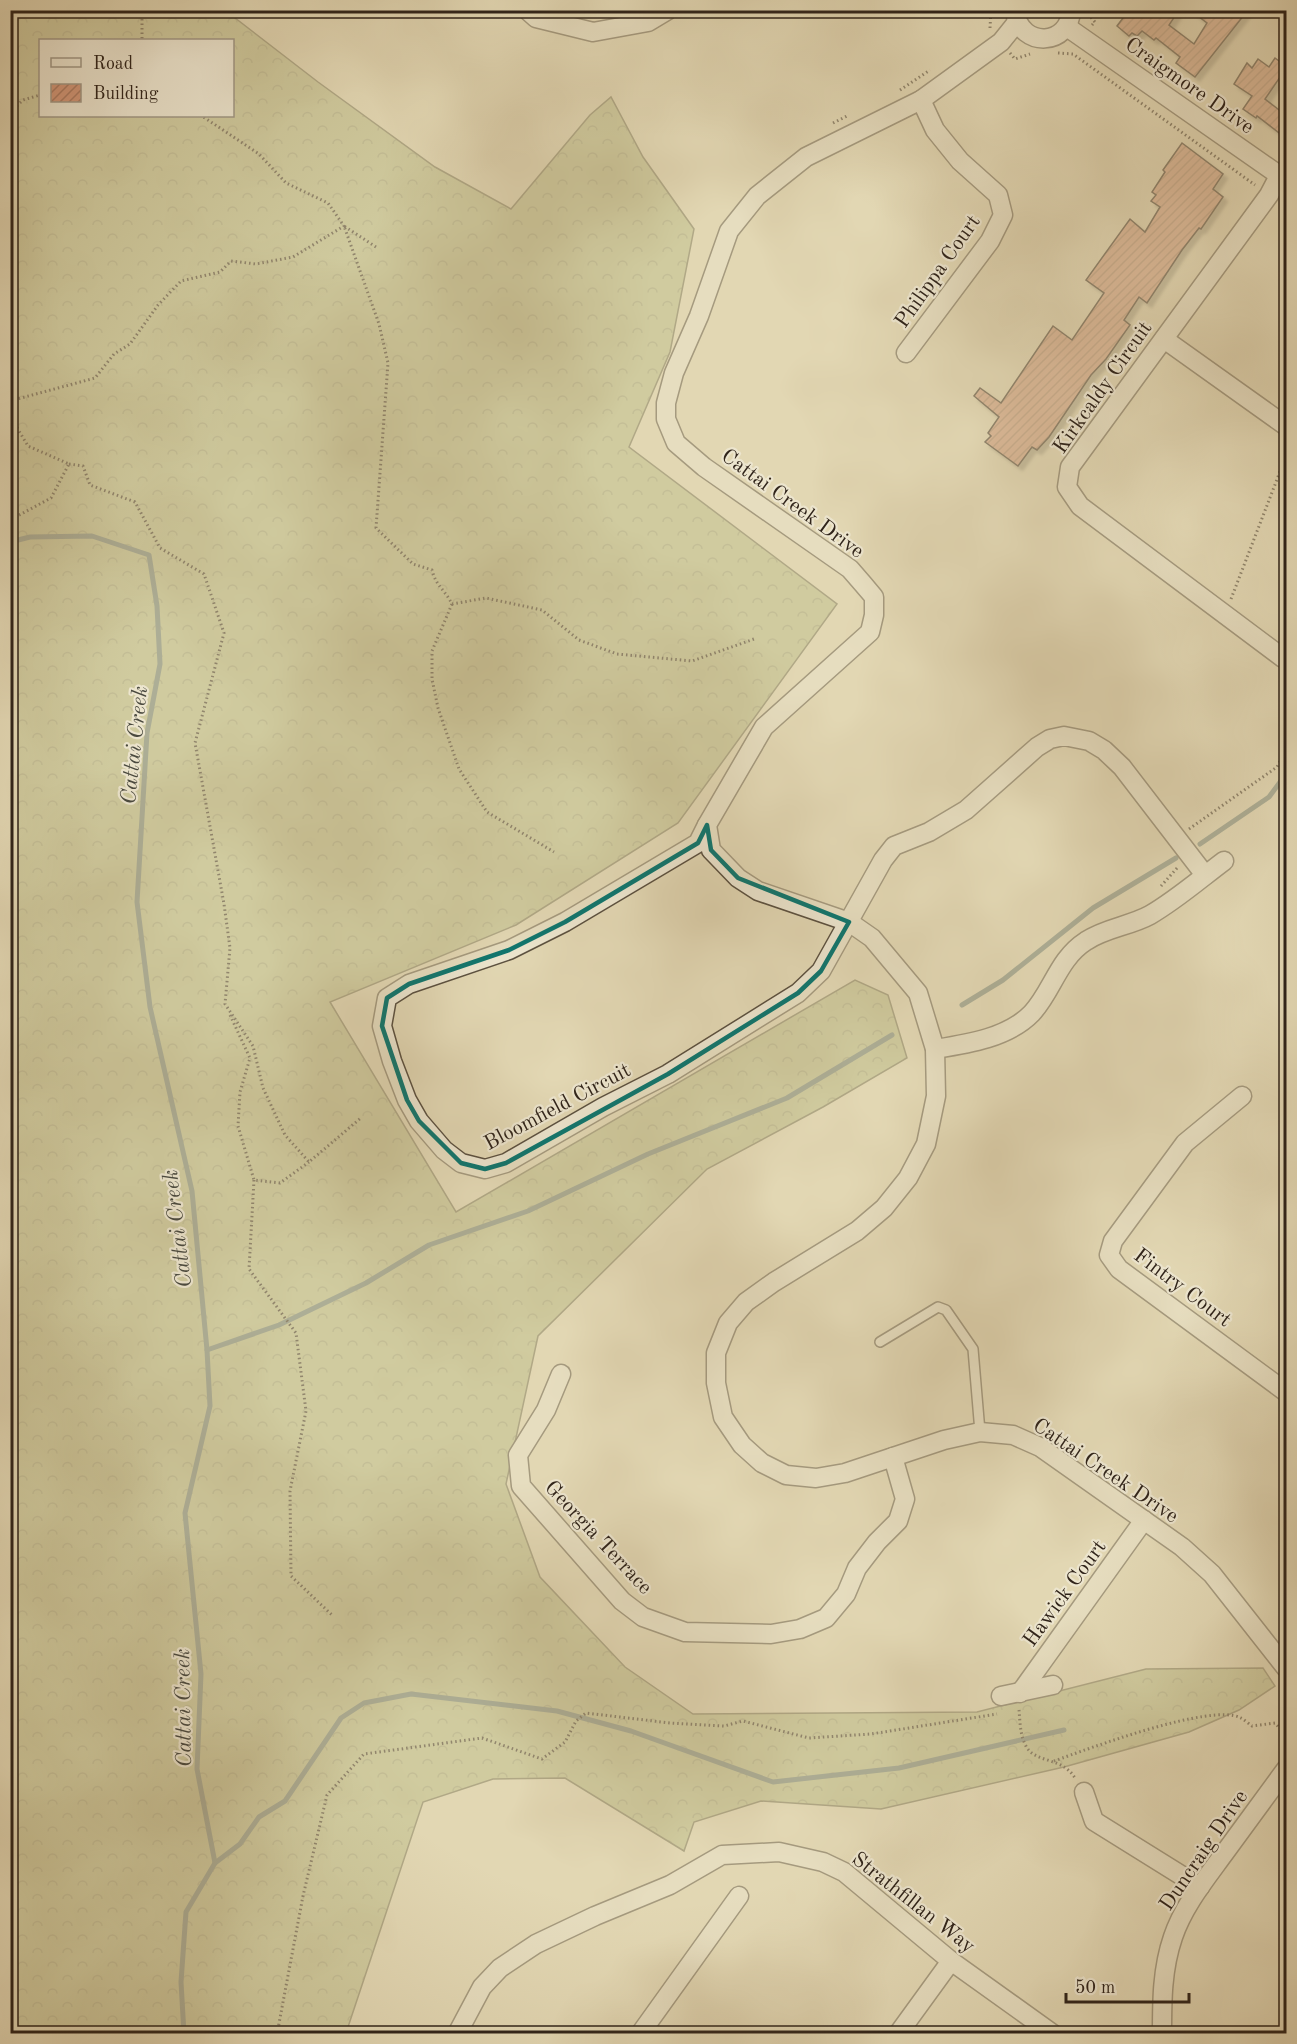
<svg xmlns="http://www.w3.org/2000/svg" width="1297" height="2044" viewBox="0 0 1297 2044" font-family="'Old Standard TT',serif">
	<defs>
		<pattern id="forest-crowns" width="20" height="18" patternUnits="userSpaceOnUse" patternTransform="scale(1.5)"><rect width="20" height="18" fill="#babc88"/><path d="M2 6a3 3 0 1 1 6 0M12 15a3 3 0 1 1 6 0" fill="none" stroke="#a0a175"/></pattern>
		<pattern id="building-hatch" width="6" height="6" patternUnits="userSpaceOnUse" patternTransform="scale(1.5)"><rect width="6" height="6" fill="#d3987a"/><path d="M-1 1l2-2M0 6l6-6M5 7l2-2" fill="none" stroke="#ac7c63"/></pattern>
		<filter id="shadow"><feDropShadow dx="4.5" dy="4.5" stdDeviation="1.5" flood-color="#0004"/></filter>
	</defs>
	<rect width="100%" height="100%" fill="#e2d7b3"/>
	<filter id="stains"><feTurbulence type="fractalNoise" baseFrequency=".00333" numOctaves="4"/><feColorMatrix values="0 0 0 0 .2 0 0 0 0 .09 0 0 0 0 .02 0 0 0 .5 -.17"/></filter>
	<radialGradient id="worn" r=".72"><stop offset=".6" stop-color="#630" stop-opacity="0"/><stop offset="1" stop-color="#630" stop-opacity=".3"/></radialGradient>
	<!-- forest -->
	<path fill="url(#forest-crowns)" stroke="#757051" stroke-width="1.5" fill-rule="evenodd" d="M11,11H226L318,82L435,167L511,209L590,115L611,97L643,157L694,229L670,352L629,447L837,604L678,823L516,925L330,1002L456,1212L855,980L888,995L907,1058L823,1107L707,1169L538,1336L506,1484L540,1577L625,1667L693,1714L977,1712L1146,1669L1263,1668L1275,1686L1239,1710L1189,1732L1064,1767L881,1809L761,1801L694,1822L684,1851L565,1778L493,1779L423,1802L346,2033L11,2034ZM40,40H232V116H40Z"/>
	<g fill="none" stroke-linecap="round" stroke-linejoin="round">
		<!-- stream -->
		<g stroke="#6d7d73" stroke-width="5">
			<path d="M10,542L30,537L92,536L149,555L157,606L160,664L147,733L137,902L150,1007L192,1191L207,1350L210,1406L185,1513L201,1674L197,1769L215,1863L186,1912L181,1982L184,2034"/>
			<path d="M1200,844L1269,797L1286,774"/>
			<path d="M962,1005L1003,980L1093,908L1176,858"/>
			<path d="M207,1350L279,1325L366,1283L429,1245L528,1211L648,1154L787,1098L892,1035"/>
			<path d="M215,1863L240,1844L259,1817L285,1801L341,1718L364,1703L411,1694L557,1711L631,1731L773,1782L899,1768L1064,1730"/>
		</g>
	</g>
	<!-- building -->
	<g fill="url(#building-hatch)" stroke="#30241a" stroke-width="1.5" filter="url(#shadow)">
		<path d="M1129,10H1179L1169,25L1194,44L1207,23L1190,10H1248L1195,77L1176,63L1180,57L1156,38L1154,40L1142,31L1137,36L1132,33L1129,36L1117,26Z"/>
		<path d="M1275,58L1287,67L1265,99L1287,116V139L1257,116L1256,118L1243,109L1252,96L1234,84L1247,63L1252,68L1258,59L1269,67Z"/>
		<path d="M1182,143L1223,174L1213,189L1223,197L1201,229L1199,228L1182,250L1147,303L1139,297L1124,320L1130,325L1106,359L1091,375L1049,437L1037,450L1032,447L1018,466L985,442L991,436L988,433L999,417L974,396L980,388L1001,403L1053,326L1072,340L1104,293L1086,280L1130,219L1145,232L1160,207L1151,201L1156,195L1152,192L1165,172L1163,170Z"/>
	</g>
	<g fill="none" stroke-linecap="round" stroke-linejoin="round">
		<defs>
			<path id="lane" d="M880,1342L938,1307L946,1310L973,1349L980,1432"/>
			<g id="street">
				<path d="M527,10L536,18L593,32L648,22L668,10"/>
				<path d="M1015,12C1021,49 1070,46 1071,10"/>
				<path d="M1017,22L1001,42L921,100L806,157L757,196L729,231L699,316L674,373L666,403V419L676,443L704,467L850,569L863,584L874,597V615L870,632L764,727L707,825L711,850L738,878L758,891L849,922L872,938L918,993L935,1049L936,1096L926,1144L908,1178L884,1208L857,1231L774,1282L746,1302L728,1323L716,1353V1383L723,1417L742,1445L762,1463L786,1475L816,1478L845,1473L944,1440L980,1432L1013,1435L1040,1447L1182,1547L1212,1574L1286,1668"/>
				<path d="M1067,27L1286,180"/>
				<path d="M1279,176L1269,195L1070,467L1067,487L1080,506L1283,658H1286"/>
				<path d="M1164,339L1286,426"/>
				<path d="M906,353L990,241L1003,215L998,195L960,161L935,130L921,100"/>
				<path d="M707,825L698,843L565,922L509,950L409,984L387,998L382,1026L392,1061L407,1100L419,1121L444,1150L461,1163L485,1169L506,1163L603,1107L668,1074L798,993L821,971L883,860L894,846L929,832L966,810L1037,747L1050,739L1064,736L1089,741L1104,750L1122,767L1205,875"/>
				<path d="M935,1049C967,1044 1008,1038 1032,1013C1053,990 1058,959 1086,941C1105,928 1130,926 1150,915C1176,900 1200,879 1224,861"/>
				<path d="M1242,1096L1185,1143L1113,1241L1109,1255L1119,1269L1286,1392"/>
				<path d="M561,1374L546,1410L518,1455L521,1486L622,1601L643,1617L685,1632L771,1634L800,1629L826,1618L846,1594L857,1568L877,1542L898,1521L905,1499L893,1457"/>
				<path d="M1020,1693L1144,1520"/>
				<path d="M1001,1696L1053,1685"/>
				<path d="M1084,1792L1094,1821L1200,1887"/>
				<path d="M457,2034L482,1987L500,1968L536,1944L595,1916L670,1885L722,1855L779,1852L823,1862L844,1872L951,1961L1053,2034"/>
				<path d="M640,2034L739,1896"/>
				<path d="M898,2034L951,1961"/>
				<path d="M1162,2034C1162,2001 1162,1969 1173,1937C1183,1907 1204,1881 1223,1855C1244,1826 1265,1798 1286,1769"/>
			</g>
		</defs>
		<!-- lane casing -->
		<use href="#lane" stroke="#5c5140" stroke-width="12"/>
		<!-- street casing -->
		<use href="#street" stroke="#5c5140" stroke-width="21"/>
		<!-- path -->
		<g stroke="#30241a" stroke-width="3" stroke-dasharray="1.5 3" stroke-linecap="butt">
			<path d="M142,10V40"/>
			<path d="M1088,14L1095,22L1092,25"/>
			<path d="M990,28L991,10"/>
			<path d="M1010,53L1015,59L1030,54"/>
			<path d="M1058,53L1073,54L1255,185"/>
			<path d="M900,90L930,70"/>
			<path d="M10,112L23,100L40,95"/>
			<path d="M833,123L849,115"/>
			<path d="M376,247L344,226L379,324L388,363L376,528L413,564L432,570C436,586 445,590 452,604L486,598L542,610L579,640L617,654L692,661L754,639"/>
			<path d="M10,401L95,378L114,354L130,344L158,305L181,281L220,272L231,261L256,264L293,257L344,226L328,203L286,183L259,154L202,116"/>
			<path d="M10,416L28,446L69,464L51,498L10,520"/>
			<path d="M69,464L83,466L90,485L135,502L160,548L204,574L224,633L195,743L224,904L230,948L225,1004L253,1046L263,1088L285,1135L309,1162L362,1117"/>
			<path d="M1231,599L1286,456"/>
			<path d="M452,604L432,651V679L438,708L459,769L487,812L554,852"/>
			<path d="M1189,829L1277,767L1286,750"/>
			<path d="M1161,886L1178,867"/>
			<path d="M230,1015L250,1058L240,1092L238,1126L254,1180L280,1183L309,1162"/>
			<path d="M254,1180L249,1269L296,1333L306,1411L290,1491L291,1576L332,1615"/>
			<path d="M1019,1710C1020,1721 1020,1734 1025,1744C1033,1764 1062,1756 1075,1778"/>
			<path d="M1054,1761C1088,1749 1212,1702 1241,1718C1245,1720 1249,1724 1252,1726L1275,1723L1286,1735"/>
			<path d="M277,2034L303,1896L327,1795L364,1754L482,1738L542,1759L565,1742L576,1721L586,1713L670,1723L724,1726L743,1721L809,1738L871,1734L997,1714"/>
		</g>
		<!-- lane -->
		<use href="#lane" stroke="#ece5ce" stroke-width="9"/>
		<!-- street -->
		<use href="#street" stroke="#ece5ce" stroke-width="18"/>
	</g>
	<!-- marked area -->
	<path d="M0 0H1297V2044H0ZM707,825L711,850L738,878L849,922L821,971L798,993L668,1074L506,1163L485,1169L461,1163L419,1121L407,1100L382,1026L387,998L409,984L509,950L565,922L698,843Z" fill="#e2d7b3" fill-opacity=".55" fill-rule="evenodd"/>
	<path fill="none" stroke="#0f766e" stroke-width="4.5" stroke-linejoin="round" d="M707,825L711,850L738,878L849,922L821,971L798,993L668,1074L506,1163L485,1169L461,1163L419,1121L407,1100L382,1026L387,998L409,984L509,950L565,922L698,843Z"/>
	<g text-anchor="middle" stroke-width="4.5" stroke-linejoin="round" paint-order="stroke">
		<!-- street labels -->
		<g font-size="21" fill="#30241a" stroke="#ece5ce">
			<text transform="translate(1190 85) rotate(35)" y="7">Craigmore Drive</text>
			<text transform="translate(937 271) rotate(-55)" y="7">Philippa Court</text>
			<text transform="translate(1102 387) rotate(-55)" y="7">Kirkcaldy Circuit</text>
			<text transform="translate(793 503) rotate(36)" y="7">Cattai Creek Drive</text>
			<text transform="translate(557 1106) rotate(-28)" y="7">Bloomfield Circuit</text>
			<text transform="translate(1183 1287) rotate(37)" y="7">Fintry Court</text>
			<text transform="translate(1106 1470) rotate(34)" y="7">Cattai Creek Drive</text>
			<text transform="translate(599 1537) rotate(47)" y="7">Georgia Terrace</text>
			<text transform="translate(1064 1593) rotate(-54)" y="7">Hawick Court</text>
			<text transform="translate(1203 1850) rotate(-56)" y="7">Duncraig Drive</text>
			<text transform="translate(914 1902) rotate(38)" y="7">Strathfillan Way</text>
		</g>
		<!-- water labels -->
		<g font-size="22" font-style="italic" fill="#49493f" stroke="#ece5ce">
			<text transform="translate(133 745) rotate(-84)" y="8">Cattai Creek</text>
			<text transform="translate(176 1229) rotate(-97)" y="8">Cattai Creek</text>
			<text transform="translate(182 1708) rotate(-91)" y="8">Cattai Creek</text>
		</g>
	</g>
	<!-- margin -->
	<rect width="1297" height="2044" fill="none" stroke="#e2d7b3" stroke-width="36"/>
	<rect x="12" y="12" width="1273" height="2020" fill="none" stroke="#30241a" stroke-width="3"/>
	<rect x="18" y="18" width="1261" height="2008" fill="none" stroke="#30241a" stroke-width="1.5"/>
	<!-- legend -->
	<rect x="39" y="39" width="195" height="78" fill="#ece5ce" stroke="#a19886" stroke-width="1.5"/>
	<rect x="51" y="58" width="30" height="9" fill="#ece5ce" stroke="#a19886" stroke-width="1.5"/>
	<text x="93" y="69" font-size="18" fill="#30241a">Road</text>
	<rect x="51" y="84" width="30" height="18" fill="url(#building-hatch)" stroke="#a19886" stroke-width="1.5"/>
	<text x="93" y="99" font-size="18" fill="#30241a">Building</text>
	<!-- scale -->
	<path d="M1066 1993v9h123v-9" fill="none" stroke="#30241a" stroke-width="3"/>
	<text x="1075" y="1993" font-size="18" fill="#30241a" stroke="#ece5ce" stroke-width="4.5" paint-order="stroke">50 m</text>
	<rect width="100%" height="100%" filter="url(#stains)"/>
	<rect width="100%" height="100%" fill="url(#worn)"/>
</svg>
